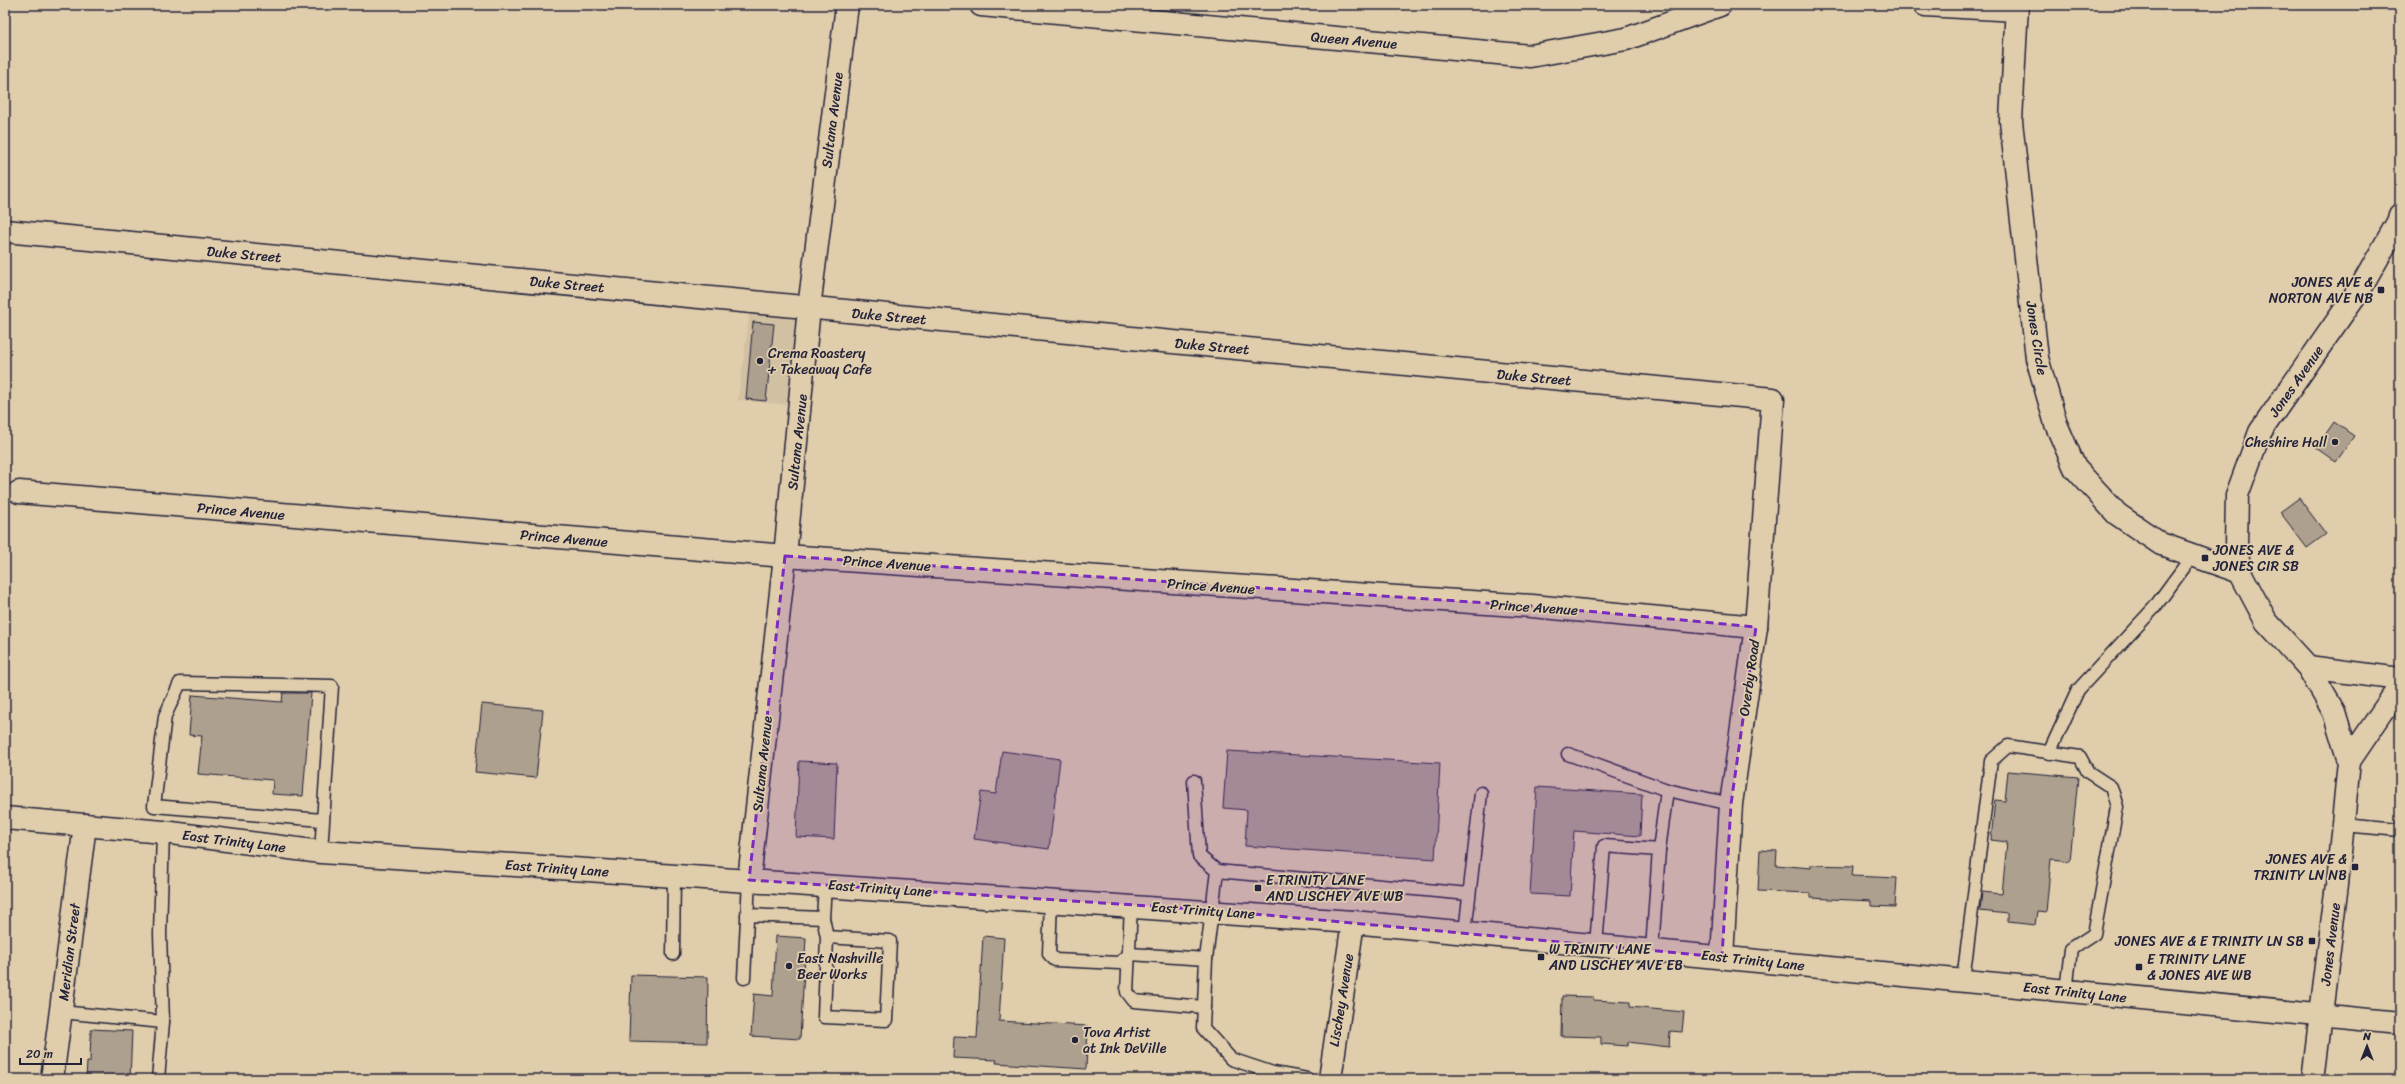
<svg xmlns="http://www.w3.org/2000/svg" width="2405" height="1084" viewBox="0 0 2405 1084" font-family="Sriracha,sans-serif">
	<rect width="100%" height="100%" fill="#e0cdab"/>
	<filter id="ink" filterUnits="userSpaceOnUse"><feTurbulence type="fractalNoise" baseFrequency=".025" numOctaves="2"/><feDisplacementMap in="SourceGraphic" scale="8" xChannelSelector="R" yChannelSelector="G"/><feConvolveMatrix kernelMatrix="1 2 1 2 8 2 1 2 1" color-interpolation-filters="sRGB"/></filter>
	<g filter="url(#ink)">
		<!-- built -->
		<path fill="#d1c0a2" d="M751,302L809,308L801,406L738,400Z"/>
		<!-- building -->
		<g fill="#aea08e" stroke="#22223b">
			<path d="M753,322L774,324L766,401L746,399Z"/>
			<path d="M2334,422L2354,436L2336,462L2316,448Z"/>
			<path d="M2299,498L2326,534L2307,548L2280,512Z"/>
			<path d="M283,693H311L303,796L272,794L273,780L198,774L202,736L189,735L192,695L282,702Z"/>
			<path d="M482,704L543,710L536,778L475,772Z"/>
			<path d="M1002,751L1060,759L1049,849L974,839L981,792L996,794Z"/>
			<path d="M1227,751L1440,763L1435,859L1245,846L1247,810L1223,808Z"/>
			<path d="M799,761L837,763L834,839L796,837Z"/>
			<path d="M2008,771L2078,777L2070,861L2051,859L2046,912L2037,911L2035,925L2008,922V914L1980,911L1982,892L2002,894L2007,842L1991,840L1995,800L2005,801Z"/>
			<path d="M1537,787L1642,794L1640,836L1574,831L1570,896L1530,894Z"/>
			<path d="M1760,850L1777,851L1776,865L1811,868V865L1853,866L1852,876L1897,878L1895,907L1871,906V901L1810,898V893L1758,891Z"/>
			<path d="M776,936L806,938L800,1039L751,1036L754,994L773,996Z"/>
			<path d="M983,936L1004,938L999,1021L1088,1026L1086,1069L996,1063L997,1060L953,1058L954,1037L977,1038Z"/>
			<path d="M631,975L708,977L707,1043L629,1041Z"/>
			<path d="M1562,996L1593,997V1000L1630,1002V1007L1684,1012L1682,1032L1670,1031L1669,1047L1628,1042V1046L1601,1044V1037L1561,1036Z"/>
			<path d="M91,1029L132,1031L130,1079H86L87,1062H90Z"/>
		</g>
		<g fill="none" stroke-linecap="round" stroke-linejoin="round">
			<defs>
				<g id="lane">
					<path d="M2049,753L2078,690L2154,608L2193,555"/>
					<path d="M1568,754L1667,790L1731,804"/>
					<path d="M1194,781L1199,856L1217,871L1469,894"/>
					<path d="M2343,825L2400,830"/>
					<path d="M1659,850L1667,790"/>
					<path d="M321,852L332,686L180,683L165,716L154,806L322,820"/>
					<path d="M825,885L823,918L827,937L824,1017L886,1020L890,941L827,937"/>
					<path d="M1051,900L1049,954L1055,960L1119,963L1130,954L1206,959L1203,1028L1231,1059L1273,1073L1307,1079"/>
					<path d="M1131,906L1127,992L1134,1001L1204,1007"/>
					<path d="M747,915L823,918"/>
					<path d="M1465,932L1481,793"/>
					<path d="M1596,945L1604,846L1659,850L1652,950"/>
					<path d="M673,954L674,877"/>
					<path d="M1206,959L1217,871"/>
					<path d="M744,978L749,880"/>
					<path d="M1963,980L1991,761L2008,746L2080,757L2088,772L2111,787L2117,807L2094,934L2071,949L2066,991"/>
					<path d="M61,1012L163,1022L158,1079"/>
					<path d="M163,1022L160,934L163,832"/>
				</g>
				<g id="street">
					<path d="M981,5L1530,56L1626,39L1720,5"/>
					<path d="M1925,5L2016,10"/>
					<path d="M2017,5L2011,121L2037,358L2056,424L2075,468L2117,514L2161,544L2240,572"/>
					<path d="M5,231L1773,399L1756,627L1731,804L1722,957"/>
					<path d="M19,492L785,556L1532,606L1756,627"/>
					<path d="M2308,667L2400,679"/>
					<path d="M2349,761L2400,686"/>
					<path d="M749,880L785,556L809,308L847,5"/>
				</g>
				<g id="secondary">
					<path d="M5,818L163,832L321,852L1353,922L2400,1023"/>
					<path d="M52,1079L85,825"/>
					<path d="M1330,1079L1353,922"/>
					<path d="M2313,1079L2337,884L2349,761L2334,712L2308,667L2266,621L2240,572L2236,546L2237,495L2260,432L2363,284L2398,222L2400,215"/>
				</g>
			</defs>
			<!-- lane casing -->
			<use href="#lane" stroke="#22223b" stroke-width="15"/>
			<!-- street casing -->
			<use href="#street" stroke="#22223b" stroke-width="25"/>
			<!-- secondary casing -->
			<use href="#secondary" stroke="#22223b" stroke-width="25"/>
			<!-- lane -->
			<use href="#lane" stroke="#e0cdab" stroke-width="12"/>
			<!-- street -->
			<use href="#street" stroke="#e0cdab" stroke-width="22"/>
			<!-- secondary -->
			<use href="#secondary" stroke="#e0cdab" stroke-width="22"/>
		</g>
	</g>
	<!-- marked area -->
	<path fill="#7b2cbf" fill-opacity="0.2" stroke="#7b2cbf" stroke-width="3" stroke-dasharray="8 5" stroke-linejoin="round" d="M785,556L1532,606L1756,627L1731,804L1722,957L1211,910L749,880Z"/>
	<!-- markers -->
	<g fill="#22223b" stroke="#e0cdab" stroke-width="1.5">
		<rect x="2377" y="286" width="8" height="8" rx="2"/>
		<circle cx="760" cy="361" r="4"/>
		<circle cx="2335" cy="442" r="4"/>
		<rect x="2201" y="554" width="8" height="8" rx="2"/>
		<rect x="2351" y="863" width="8" height="8" rx="2"/>
		<rect x="1254" y="884" width="8" height="8" rx="2"/>
		<rect x="2308" y="937" width="8" height="8" rx="2"/>
		<rect x="1537" y="953" width="8" height="8" rx="2"/>
		<circle cx="789" cy="966" r="4"/>
		<rect x="2135" y="963" width="8" height="8" rx="2"/>
		<circle cx="1075" cy="1040" r="4"/>
	</g>
	<g text-anchor="middle" stroke-width="3.5" stroke-linejoin="round" paint-order="stroke">
		<!-- street labels -->
		<g font-size="14" fill="#22223b" stroke="#e0cdab">
			<text transform="translate(1354 40) rotate(5)" y="5">Queen Avenue</text>
			<text transform="translate(832 120) rotate(-83)" y="5">Sultana Avenue</text>
			<text transform="translate(244 254) rotate(5)" y="5">Duke Street</text>
			<text transform="translate(567 284) rotate(5)" y="5">Duke Street</text>
			<text transform="translate(889 316) rotate(5)" y="5">Duke Street</text>
			<text transform="translate(2037 338) rotate(81)" y="5">Jones Circle</text>
			<text transform="translate(1212 346) rotate(5)" y="5">Duke Street</text>
			<text transform="translate(1534 377) rotate(5)" y="5">Duke Street</text>
			<text transform="translate(2296 381) rotate(-55)" y="5">Jones Avenue</text>
			<text transform="translate(797 442) rotate(-84)" y="5">Sultana Avenue</text>
			<text transform="translate(241 511) rotate(5)" y="5">Prince Avenue</text>
			<text transform="translate(564 538) rotate(5)" y="5">Prince Avenue</text>
			<text transform="translate(887 563) rotate(4)" y="5">Prince Avenue</text>
			<text transform="translate(1211 586) rotate(4)" y="5">Prince Avenue</text>
			<text transform="translate(1534 607) rotate(4)" y="5">Prince Avenue</text>
			<text transform="translate(1749 678) rotate(-82)" y="5">Overby Road</text>
			<text transform="translate(762 764) rotate(-84)" y="5">Sultana Avenue</text>
			<text transform="translate(234 841) rotate(7)" y="5">East Trinity Lane</text>
			<text transform="translate(557 868) rotate(4)" y="5">East Trinity Lane</text>
			<text transform="translate(880 888) rotate(4)" y="5">East Trinity Lane</text>
			<text transform="translate(1203 910) rotate(4)" y="5">East Trinity Lane</text>
			<text transform="translate(2330 944) rotate(-83)" y="5">Jones Avenue</text>
			<text transform="translate(69 952) rotate(-83)" y="5">Meridian Street</text>
			<text transform="translate(1753 960) rotate(6)" y="5">East Trinity Lane</text>
			<text transform="translate(2075 992) rotate(6)" y="5">East Trinity Lane</text>
			<text transform="translate(1341 1000) rotate(-81)" y="5">Lischey Avenue</text>
		</g>
		<!-- poi labels -->
		<g font-size="14" fill="#22223b" stroke="#e0cdab" text-anchor="start">
			<text x="2373" y="287" text-anchor="end">JONES AVE &amp;<tspan x="2373" dy="16">NORTON AVE NB</tspan></text>
			<text x="768" y="358">Crema Roastery<tspan x="768" dy="16">+ Takeaway Cafe</tspan></text>
			<text x="2327" y="447" text-anchor="end">Cheshire Hall</text>
			<text x="2213" y="555">JONES AVE &amp;<tspan x="2213" dy="16">JONES CIR SB</tspan></text>
			<text x="2347" y="864" text-anchor="end">JONES AVE &amp;<tspan x="2347" dy="16">TRINITY LN NB</tspan></text>
			<text x="1266" y="885">E TRINITY LANE<tspan x="1266" dy="16">AND LISCHEY AVE WB</tspan></text>
			<text x="2304" y="946" text-anchor="end">JONES AVE &amp; E TRINITY LN SB</text>
			<text x="1549" y="954">W TRINITY LANE<tspan x="1549" dy="16">AND LISCHEY AVE EB</tspan></text>
			<text x="797" y="963">East Nashville<tspan x="797" dy="16">Beer Works</tspan></text>
			<text x="2147" y="964">E TRINITY LANE<tspan x="2147" dy="16">&amp; JONES AVE WB</tspan></text>
			<text x="1083" y="1037">Tova Artist<tspan x="1083" dy="16">at Ink DeVille</tspan></text>
		</g>
	</g>
	<!-- margin -->
	<rect width="2405" height="1084" fill="none" stroke="#e0cdab" stroke-width="20"/>
	<rect x="10" y="10" width="2385" height="1064" fill="none" stroke="#22223b" stroke-width="1.5" filter="url(#ink)"/>
	<!-- north arrow -->
	<g transform="translate(2367 1046)" stroke="#e0cdab" stroke-width="3" paint-order="stroke">
	<path d="M0-3L7 15L0 10L-7 15Z" fill="#22223b"/>
	<text y="-6" font-size="11" font-weight="bold" text-anchor="middle" fill="#22223b">N</text>
	</g>
	<!-- scale -->
	<path d="M20 1058v6h61v-6" fill="none" stroke="#22223b" stroke-width="2"/>
	<text x="26" y="1058" font-size="12" fill="#22223b" stroke="#e0cdab" stroke-width="3" paint-order="stroke">20 m</text>
</svg>
